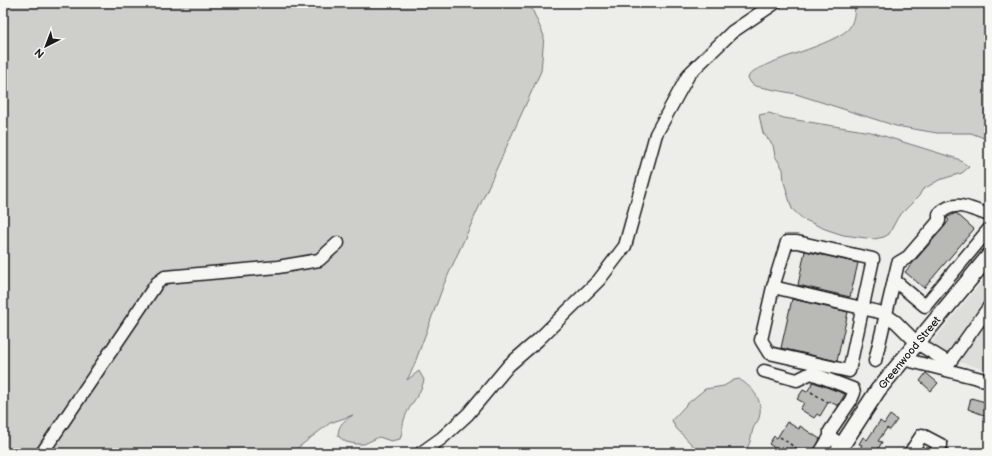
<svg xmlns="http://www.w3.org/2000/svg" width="992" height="456" viewBox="0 0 992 456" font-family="'Balsamiq Sans',sans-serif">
	<rect width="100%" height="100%" fill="#edede9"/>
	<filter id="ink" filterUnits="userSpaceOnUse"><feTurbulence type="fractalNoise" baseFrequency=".025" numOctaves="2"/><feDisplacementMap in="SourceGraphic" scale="8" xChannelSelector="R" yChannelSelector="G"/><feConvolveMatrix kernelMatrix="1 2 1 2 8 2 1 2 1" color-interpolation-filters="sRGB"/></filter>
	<g filter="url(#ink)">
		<!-- built -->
		<path fill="#ddddda" d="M989,273V370L923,353Z"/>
		<!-- green -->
		<g fill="#cececb" stroke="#757574">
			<path d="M3,3H515L532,9L544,36L541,71L444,284L413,368L407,380L419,371L424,380C421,394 410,404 405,417C402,424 403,431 400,439L391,441L379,437L364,444H356L346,442L338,436C338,424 345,420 353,415L330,423L291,453H3Z"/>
			<path d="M855,3H989V140L971,133H937L896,126L796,94L755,86L751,83L748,78C750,72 757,69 762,67C782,56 838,43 850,27C854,20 855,11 855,3Z"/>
			<path d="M769,113L784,118L871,132L958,159L969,167L962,173L939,180L922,190L919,196L898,217L889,234L884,237L874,239L843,235L825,229L803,219L792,209L784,182L783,169L775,156L773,145L763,133L759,115Z"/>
			<path d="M739,379C753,388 764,400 759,418C758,422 754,425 753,429C750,440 751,442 745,453H700L675,427L672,420L687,404L705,389L724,386L734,380Z"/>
		</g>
		<!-- building -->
		<g fill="#b9b9b6" stroke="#1c1c1c">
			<path d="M956,213L974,229L924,288L905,272L945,226L949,220L946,218Z"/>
			<path d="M805,251L858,263L850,297L798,285Z"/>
			<path d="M792,299L848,312L837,361L781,348Z"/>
			<path d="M926,373L938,383L931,391L920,381Z"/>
			<path d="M813,382L845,394L838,406L829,401L820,416L817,414L814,418L800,409L804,403L797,399L803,390L807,392Z"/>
			<path d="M971,398L989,403V417L968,409Z"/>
			<path d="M890,415L897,420L890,430L887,428L878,441L882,442L877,451L874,450L872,453H857L862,445L859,444L863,437L867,440L880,421L884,424Z"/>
			<path d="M787,422L799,429L800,426L820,439L813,453H773L776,449L769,444L774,436L777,438Z"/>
		</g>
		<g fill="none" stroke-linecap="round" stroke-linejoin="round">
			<defs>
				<g id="minor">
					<path d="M894,280L925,306L989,229"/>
					<path d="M773,287L761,340L769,353L849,371L873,259L797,242H787L773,287L883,313L896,322L917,343L949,363L989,307"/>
					<path d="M903,359L989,381"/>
					<path d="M875,361L898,263L908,257L939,221V214C955,198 970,209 989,215"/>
					<path d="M764,371L797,380L811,373L853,389L854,393L851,400L830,431V437"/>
					<path d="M42,453L157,283L165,277L278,267L319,260L338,243"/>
					<path d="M421,453L442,438L468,414L509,365L538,340L599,280L625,246L656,134L689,74L732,32L775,3"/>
					<path d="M820,453L830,437L836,441"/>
					<path d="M910,453L922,435L941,445L935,453"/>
				</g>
				<g id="major">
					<path id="s1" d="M837,453L878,390L989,256"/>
				</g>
			</defs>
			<!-- minor casing -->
			<use href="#minor" stroke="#1c1c1c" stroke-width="15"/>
			<!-- major casing -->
			<use href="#major" stroke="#1c1c1c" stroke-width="18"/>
			<!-- path -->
			<g stroke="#1c1c1c" stroke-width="1.5" stroke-dasharray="3 3" stroke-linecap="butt">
				<path d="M811,392L829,403"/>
				<path d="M780,437L803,453"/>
			</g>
			<!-- minor -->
			<use href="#minor" stroke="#f6f6f2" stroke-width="12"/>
			<!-- major -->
			<use href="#major" stroke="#f6f6f2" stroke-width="15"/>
		</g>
	</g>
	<g text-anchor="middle" stroke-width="3" stroke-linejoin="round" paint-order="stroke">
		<!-- street labels -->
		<g font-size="11" fill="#1c1c1c" stroke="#f6f6f2">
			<text dy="4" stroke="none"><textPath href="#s1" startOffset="124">Greenwood Street</textPath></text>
		</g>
	</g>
	<!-- margin -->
	<rect width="992" height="456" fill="none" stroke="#f6f6f2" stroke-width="16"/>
	<rect x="8" y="8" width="976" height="440" fill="none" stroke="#1c1c1c" stroke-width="1.5" filter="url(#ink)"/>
	<!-- north arrow -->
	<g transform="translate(46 46) rotate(222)" stroke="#f6f6f2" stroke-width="3" paint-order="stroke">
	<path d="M0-3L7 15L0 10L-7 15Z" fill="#1c1c1c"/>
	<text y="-6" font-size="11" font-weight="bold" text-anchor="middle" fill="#1c1c1c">N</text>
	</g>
</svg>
